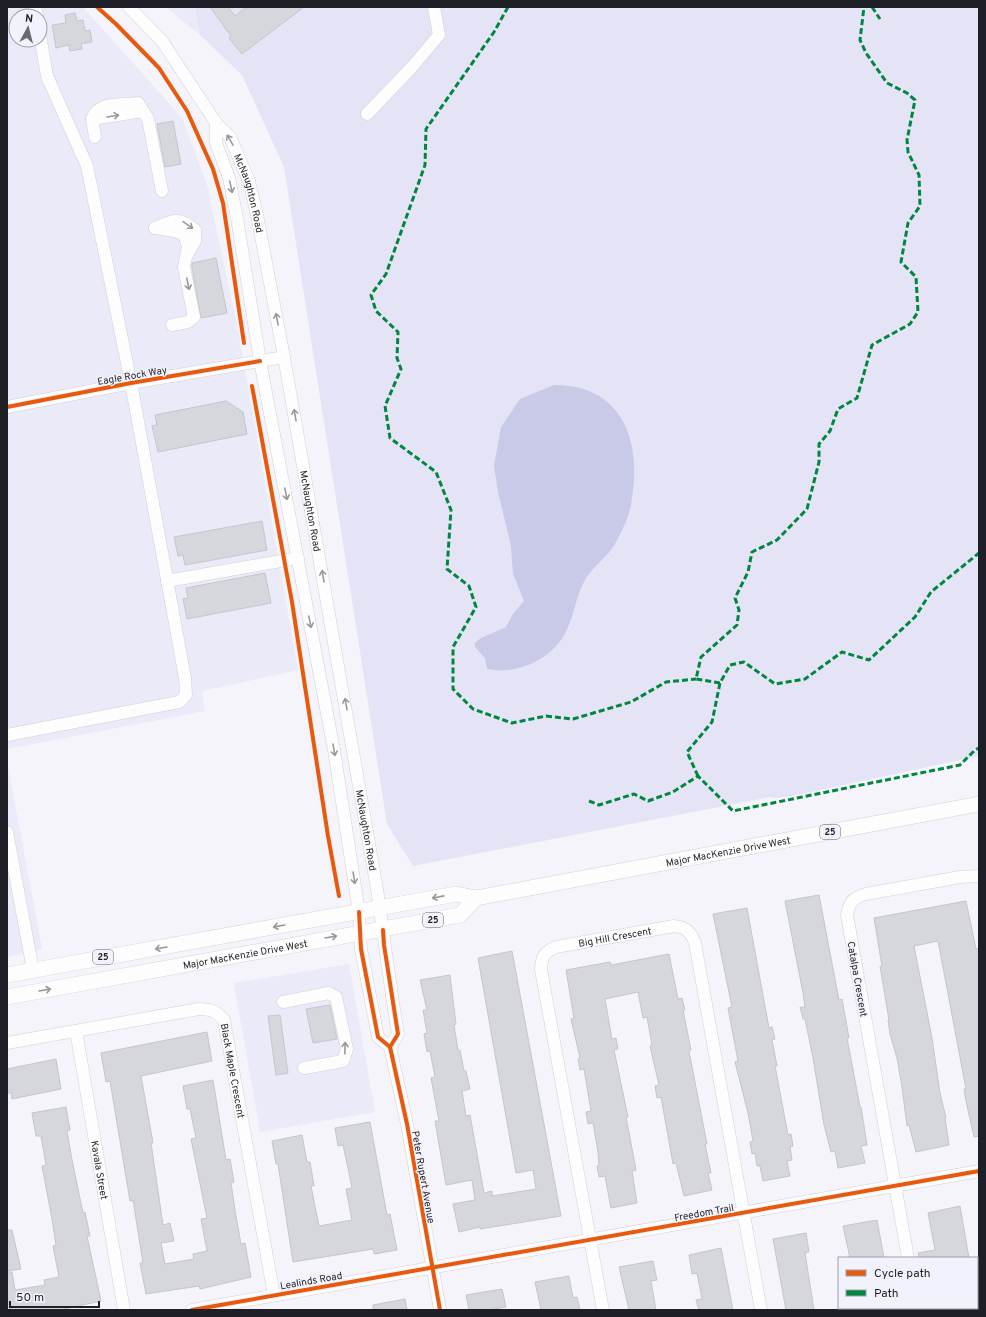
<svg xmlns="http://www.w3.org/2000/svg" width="986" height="1317" viewBox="0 0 986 1317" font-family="Overpass,sans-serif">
	<rect width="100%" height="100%" fill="#f4f4fa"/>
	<!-- built -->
	<g fill="#eaeaf8" fill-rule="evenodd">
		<path d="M7,7H83L182,118L207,185L239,335L298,670L202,691L205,711L7,749ZM16,16H40V40H16Z"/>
		<path d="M166,7H195L200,35Z"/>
		<path d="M7,762L42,949L7,957Z"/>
		<path d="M349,964L375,1112L260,1132L234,983Z"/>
	</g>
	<!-- green -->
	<path fill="#e4e4f6" d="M195,7H979V756L792,796L774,798L770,797L413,866L387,824L284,167L242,75L200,35Z"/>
	<!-- water -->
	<path fill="#c9c9e8" d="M554,385C611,384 637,425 634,479C633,494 631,512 624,526C620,534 616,543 611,550C603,560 591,569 585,580C575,597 574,620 563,637C548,661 515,675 487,669L485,658L475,647V643L481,638L506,627L513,614L524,601L513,574L511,546L498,492L494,466L501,427L520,399Z"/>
	<!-- building -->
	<g fill="#d6d6dd" stroke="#c5c5cc">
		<path d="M210,7H228L235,16L246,7H304L242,54L229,38L231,36Z"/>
		<path d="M75,13L77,21L83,20L85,31L90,30L92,42L81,44L82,49L70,51L69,45L56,48L52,25L66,23L65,15Z"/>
		<path d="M173,121L181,164L165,167L157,124Z"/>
		<path d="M216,258L227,313L201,318L192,267V263Z"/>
		<path d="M226,401L243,412L247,434L158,452L152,426L157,425L155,415Z"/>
		<path d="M262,521L267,550L185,565L183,555L178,556L174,537Z"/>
		<path d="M265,573L271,603L187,619L183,599L188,598L186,588Z"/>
		<path d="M819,895L839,1000L842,999L849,1038H847L860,1107H861L867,1145L861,1146L865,1163L838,1168L835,1151L831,1152L824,1125L813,1058L805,1019H803L800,1007H805L803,993L785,901Z"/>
		<path d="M966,901L976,949L979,948V1136L974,1137L966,1101L964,1089H966L938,941L914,946L932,1038L940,1093L946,1118H945L949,1145L916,1152L909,1125L907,1126L902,1087L897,1058L890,1034L888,1020H889L880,966H882L874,918Z"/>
		<path d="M747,908L769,1028L772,1027L775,1039L772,1040L777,1066H775L788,1135L791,1134L793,1146L790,1147L792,1160L787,1161L790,1176L763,1181L760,1166H757L755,1153L752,1154L750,1142L753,1141L748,1113L735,1062L738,1061L728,1008L732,1007L713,914Z"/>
		<path d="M512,951L561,1216L480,1229V1227L459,1232L453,1204L475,1200L472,1180L446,1185L435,1121H439L431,1078L435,1077L430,1051L427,1052L424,1034L427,1033L423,1010H427L420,980L450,975L456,1024L454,1025L458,1050H460L464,1071H466L470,1089L462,1091L466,1116L470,1115L484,1193L492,1191V1196L536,1189L533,1170L516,1173L478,958Z"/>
		<path d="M669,954L678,999L682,998L685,1010H683L691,1050L689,1051L694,1077L707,1144H705L711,1173H708L712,1190L684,1196L676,1163L673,1164L661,1097L657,1098L655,1086L659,1085L650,1046L652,1045L647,1017L643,1018L638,992L605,999L612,1039L616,1038L618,1049L614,1050L628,1117H626L636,1170L632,1171L637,1203L611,1208L605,1176L599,1177L597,1166L599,1165L598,1152L593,1123L588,1124L586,1112L591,1111L584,1069L580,1070L578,1059L580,1058L571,1019L574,1018L566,970L610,962L611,965Z"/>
		<path d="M330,1005L337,1039L313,1043L306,1009Z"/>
		<path d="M280,1015L288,1073L276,1075L268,1016Z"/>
		<path d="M207,1032L212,1061L141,1076L153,1143H151L163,1225L170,1223L174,1241L161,1243L165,1264L194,1259L193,1254L207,1251L201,1219L207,1218L191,1139L196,1138L190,1109H187L183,1086L213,1080L226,1160L230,1159L234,1182L231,1183L235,1210L241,1244L245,1243L251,1277L200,1289L199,1286L146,1294L140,1263H143L133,1200L130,1201L110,1081L106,1082L101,1053Z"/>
		<path d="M56,1059L61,1089L12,1099L11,1093H7V1069Z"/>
		<path d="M66,1107L70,1130L67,1131L72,1160L83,1213L85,1212L90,1236H87L101,1301L60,1310H7V1272H12L15,1290L45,1285L44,1280L59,1277L53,1246L56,1245L52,1219L42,1166L46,1165L41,1136H36L32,1113Z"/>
		<path d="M370,1122L387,1215L390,1214L397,1250L374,1254L373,1249L293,1262L278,1164H276L272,1141L302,1135L307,1162H310L314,1186H311L319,1226L352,1220L346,1189L352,1188L348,1168L343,1145L338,1146L335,1128Z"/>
		<path d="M960,1206L969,1258H919L918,1253L935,1250L928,1213Z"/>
		<path d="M877,1220L884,1258H850L843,1226Z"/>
		<path d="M7,1230H12L21,1269L7,1271Z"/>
		<path d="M806,1233L809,1252L805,1253L814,1310H786L773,1239Z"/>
		<path d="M721,1248L733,1310H699L696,1300L702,1299L697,1273L692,1274L689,1255Z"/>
		<path d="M653,1261L657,1280L651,1281L656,1310H629L619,1267Z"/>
		<path d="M569,1276L573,1298L577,1297L580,1310H541L535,1282Z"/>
		<path d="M502,1289L506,1307L488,1310H469L466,1295Z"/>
		<path d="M405,1299L407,1310H373V1305Z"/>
	</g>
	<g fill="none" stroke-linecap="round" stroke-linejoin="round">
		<defs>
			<g id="minor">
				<path d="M35,7L37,16"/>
				<path id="s1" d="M129,7L162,41L216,123L230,137L249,181L257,215L284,357L377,889C384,937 390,986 398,1034L390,1047"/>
				<path d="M367,114L412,67L439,35L434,7"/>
				<path d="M92,119C98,101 123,105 138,103L143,111"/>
				<path d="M216,123V143L229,178L237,218L260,361L334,750L359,912L361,949L378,1037L390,1047L407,1124L440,1310"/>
				<path d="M95,137L92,119L143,111L148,119L162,191"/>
				<path d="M155,228L174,231L184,234L188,246L184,267L194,317L188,322L172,325"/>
				<path d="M155,228C174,220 179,216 195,230V241L187,255"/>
				<path d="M7,407L131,383L284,357"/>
				<path d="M167,581L298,558"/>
				<path d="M7,735L179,702L186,695L185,678L131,383L87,166L47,76L40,35"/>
				<path d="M7,832L33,970"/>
				<path d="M283,1002L329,993L336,997L347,1049L343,1061L304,1068"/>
				<path id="s2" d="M76,1031L124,1310"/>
				<path id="s3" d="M7,1043L199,1009C211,1009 216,1011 224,1020L274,1295"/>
				<path d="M908,1258L847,915C849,902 854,897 866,894L960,877L979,876"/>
				<path d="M917,1308L918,1310"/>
				<path d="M192,1310L979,1171"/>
				<path id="s4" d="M603,1310L541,970C541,958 544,952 556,947L674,926C686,927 691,932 695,943L761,1310"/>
			</g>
			<g id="major">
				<path id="s5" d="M7,975L456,894L476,898L979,804"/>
				<path id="s6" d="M7,997L460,915L476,898"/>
			</g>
		</defs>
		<!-- minor casing -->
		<use href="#minor" stroke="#d0d0d7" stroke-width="13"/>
		<!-- major casing -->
		<use href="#major" stroke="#d0d0d7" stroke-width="16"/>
		<!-- minor -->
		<use href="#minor" stroke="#fdfdfe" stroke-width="12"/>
		<!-- major -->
		<use href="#major" stroke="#fdfdfe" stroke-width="15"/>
		<!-- quiet -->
		<g stroke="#00873e" stroke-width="3" stroke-dasharray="6 3" stroke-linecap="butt">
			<path d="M508,7L494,32L426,129L425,165L386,274L371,295L376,311L398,332L397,358L401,369L385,406L390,438L436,472L451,510L447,569L469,586L476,607L453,647V689L473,709L512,723L546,716L573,719L631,702L666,682L696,679"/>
			<path d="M872,7L880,19"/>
			<path d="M720,683L696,679L701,657L737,625L739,610L735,598L748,572L752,552L777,540L807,509L819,462V444L830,431L838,409L857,398L872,345L910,324L918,312L916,277L901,262L908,223L920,206L919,175L908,152L907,140L915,100L907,93L887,83L866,53L860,40L864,7"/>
			<path d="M698,776L687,752L712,722L720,683L730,665L744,662L775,684L805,679L842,652L869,660L915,617L931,592L979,553"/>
			<path d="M589,801L599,805L634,794L648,801L673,792L698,776L733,811L960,765L975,750L979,748"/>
		</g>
		<defs>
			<g id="cycleway">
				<path d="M97,7L116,24L159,68L187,111L213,169L223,203L244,343"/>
				<path d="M252,386L292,602L328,836L339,896"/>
				<path d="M7,407L131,383L260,361"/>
				<path d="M359,912L361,949L378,1037L390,1047L407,1124L440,1310"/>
				<path d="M383,930L384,945L398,1034L390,1047"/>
				<path d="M192,1310L979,1171"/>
			</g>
		</defs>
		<!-- cycleway casing -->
		<use href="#cycleway" stroke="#f2f2fc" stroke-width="6"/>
		<!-- cycleway -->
		<use href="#cycleway" stroke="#e8590c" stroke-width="4"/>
	</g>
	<!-- one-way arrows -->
	<defs><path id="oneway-shaft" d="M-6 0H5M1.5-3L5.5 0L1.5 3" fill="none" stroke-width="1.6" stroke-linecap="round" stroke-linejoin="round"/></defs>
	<g stroke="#99999d">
		<use href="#oneway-shaft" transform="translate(113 116) rotate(-9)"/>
		<use href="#oneway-shaft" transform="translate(230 140) rotate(-120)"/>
		<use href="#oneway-shaft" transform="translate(231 187) rotate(78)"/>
		<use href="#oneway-shaft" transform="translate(188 225) rotate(35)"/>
		<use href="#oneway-shaft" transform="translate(188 284) rotate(79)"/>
		<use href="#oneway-shaft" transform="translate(277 319) rotate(-101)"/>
		<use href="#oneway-shaft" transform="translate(295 415) rotate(-100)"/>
		<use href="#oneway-shaft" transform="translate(286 494) rotate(79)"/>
		<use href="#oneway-shaft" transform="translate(323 576) rotate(-100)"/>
		<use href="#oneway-shaft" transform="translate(310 622) rotate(79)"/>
		<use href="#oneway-shaft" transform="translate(346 704) rotate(-100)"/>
		<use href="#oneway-shaft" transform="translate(334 750) rotate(80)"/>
		<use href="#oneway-shaft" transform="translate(354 878) rotate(81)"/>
		<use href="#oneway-shaft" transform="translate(438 897) rotate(169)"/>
		<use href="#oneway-shaft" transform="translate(279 926) rotate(170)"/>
		<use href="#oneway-shaft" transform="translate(331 937) rotate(-10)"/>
		<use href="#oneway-shaft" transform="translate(161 948) rotate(170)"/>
		<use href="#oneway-shaft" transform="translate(45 990) rotate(-10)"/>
		<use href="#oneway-shaft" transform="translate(345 1048) rotate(-89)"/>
	</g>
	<g text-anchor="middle" stroke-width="3" stroke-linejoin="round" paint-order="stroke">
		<!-- shield labels -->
		<g fill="#f2f2fc" stroke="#5e5e67" stroke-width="1">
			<rect x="820" y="825" width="20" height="14" rx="3"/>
			<rect x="423" y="913" width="20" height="14" rx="3"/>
			<rect x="93" y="950" width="20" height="14" rx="3"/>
		</g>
		<g font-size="9" font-weight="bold" fill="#1f1f27">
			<text x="830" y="835">25</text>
			<text x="433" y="923">25</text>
			<text x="103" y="960">25</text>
		</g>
		<!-- street labels -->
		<g font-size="10" fill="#1f1f27" stroke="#f2f2fc">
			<text dy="4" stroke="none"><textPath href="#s1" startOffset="225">McNaughton Road</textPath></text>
			<text transform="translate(132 375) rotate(-10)" y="4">Eagle Rock Way</text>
			<text dy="4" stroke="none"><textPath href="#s1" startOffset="549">McNaughton Road</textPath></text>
			<text dy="4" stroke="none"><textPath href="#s1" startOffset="873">McNaughton Road</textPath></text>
			<text dy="4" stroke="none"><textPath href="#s5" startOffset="733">Major MacKenzie Drive West</textPath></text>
			<text dy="4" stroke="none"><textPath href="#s4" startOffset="435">Big Hill Crescent</textPath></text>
			<text dy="4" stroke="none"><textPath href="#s6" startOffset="242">Major MacKenzie Drive West</textPath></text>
			<text transform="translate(858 979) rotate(80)" y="4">Catalpa Crescent</text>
			<text dy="4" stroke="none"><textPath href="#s3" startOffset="275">Black Maple Crescent</textPath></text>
			<text dy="4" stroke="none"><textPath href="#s2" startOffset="141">Kavala Street</textPath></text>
			<text transform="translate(424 1177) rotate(80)" y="4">Peter Rupert Avenue</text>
			<text transform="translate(704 1212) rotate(-10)" y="4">Freedom Trail</text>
			<text transform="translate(311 1280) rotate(-10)" y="4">Lealinds Road</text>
		</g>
	</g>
	<!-- border -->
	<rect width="986" height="1317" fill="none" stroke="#1f1f27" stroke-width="16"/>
	<!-- legend -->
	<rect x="838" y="1257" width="140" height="52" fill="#f2f2fc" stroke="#9e9ea7"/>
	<rect x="846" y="1270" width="20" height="6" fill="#e8590c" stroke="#9e9ea7"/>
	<text x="874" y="1277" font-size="12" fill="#1f1f27">Cycle path</text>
	<rect x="846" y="1290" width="20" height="6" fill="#00873e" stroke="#9e9ea7"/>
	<text x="874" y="1297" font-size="12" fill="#1f1f27">Path</text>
	<!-- north arrow -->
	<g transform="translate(28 28) rotate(7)"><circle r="19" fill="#f2f2fc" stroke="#9e9ea7"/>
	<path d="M0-3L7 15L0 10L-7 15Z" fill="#6a6a71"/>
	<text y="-6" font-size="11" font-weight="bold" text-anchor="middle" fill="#1f1f27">N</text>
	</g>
	<!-- scale -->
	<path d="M10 1301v6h89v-6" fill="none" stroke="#1f1f27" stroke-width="2"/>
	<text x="16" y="1301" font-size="12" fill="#1f1f27" stroke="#f2f2fc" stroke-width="3" paint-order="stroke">50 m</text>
</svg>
